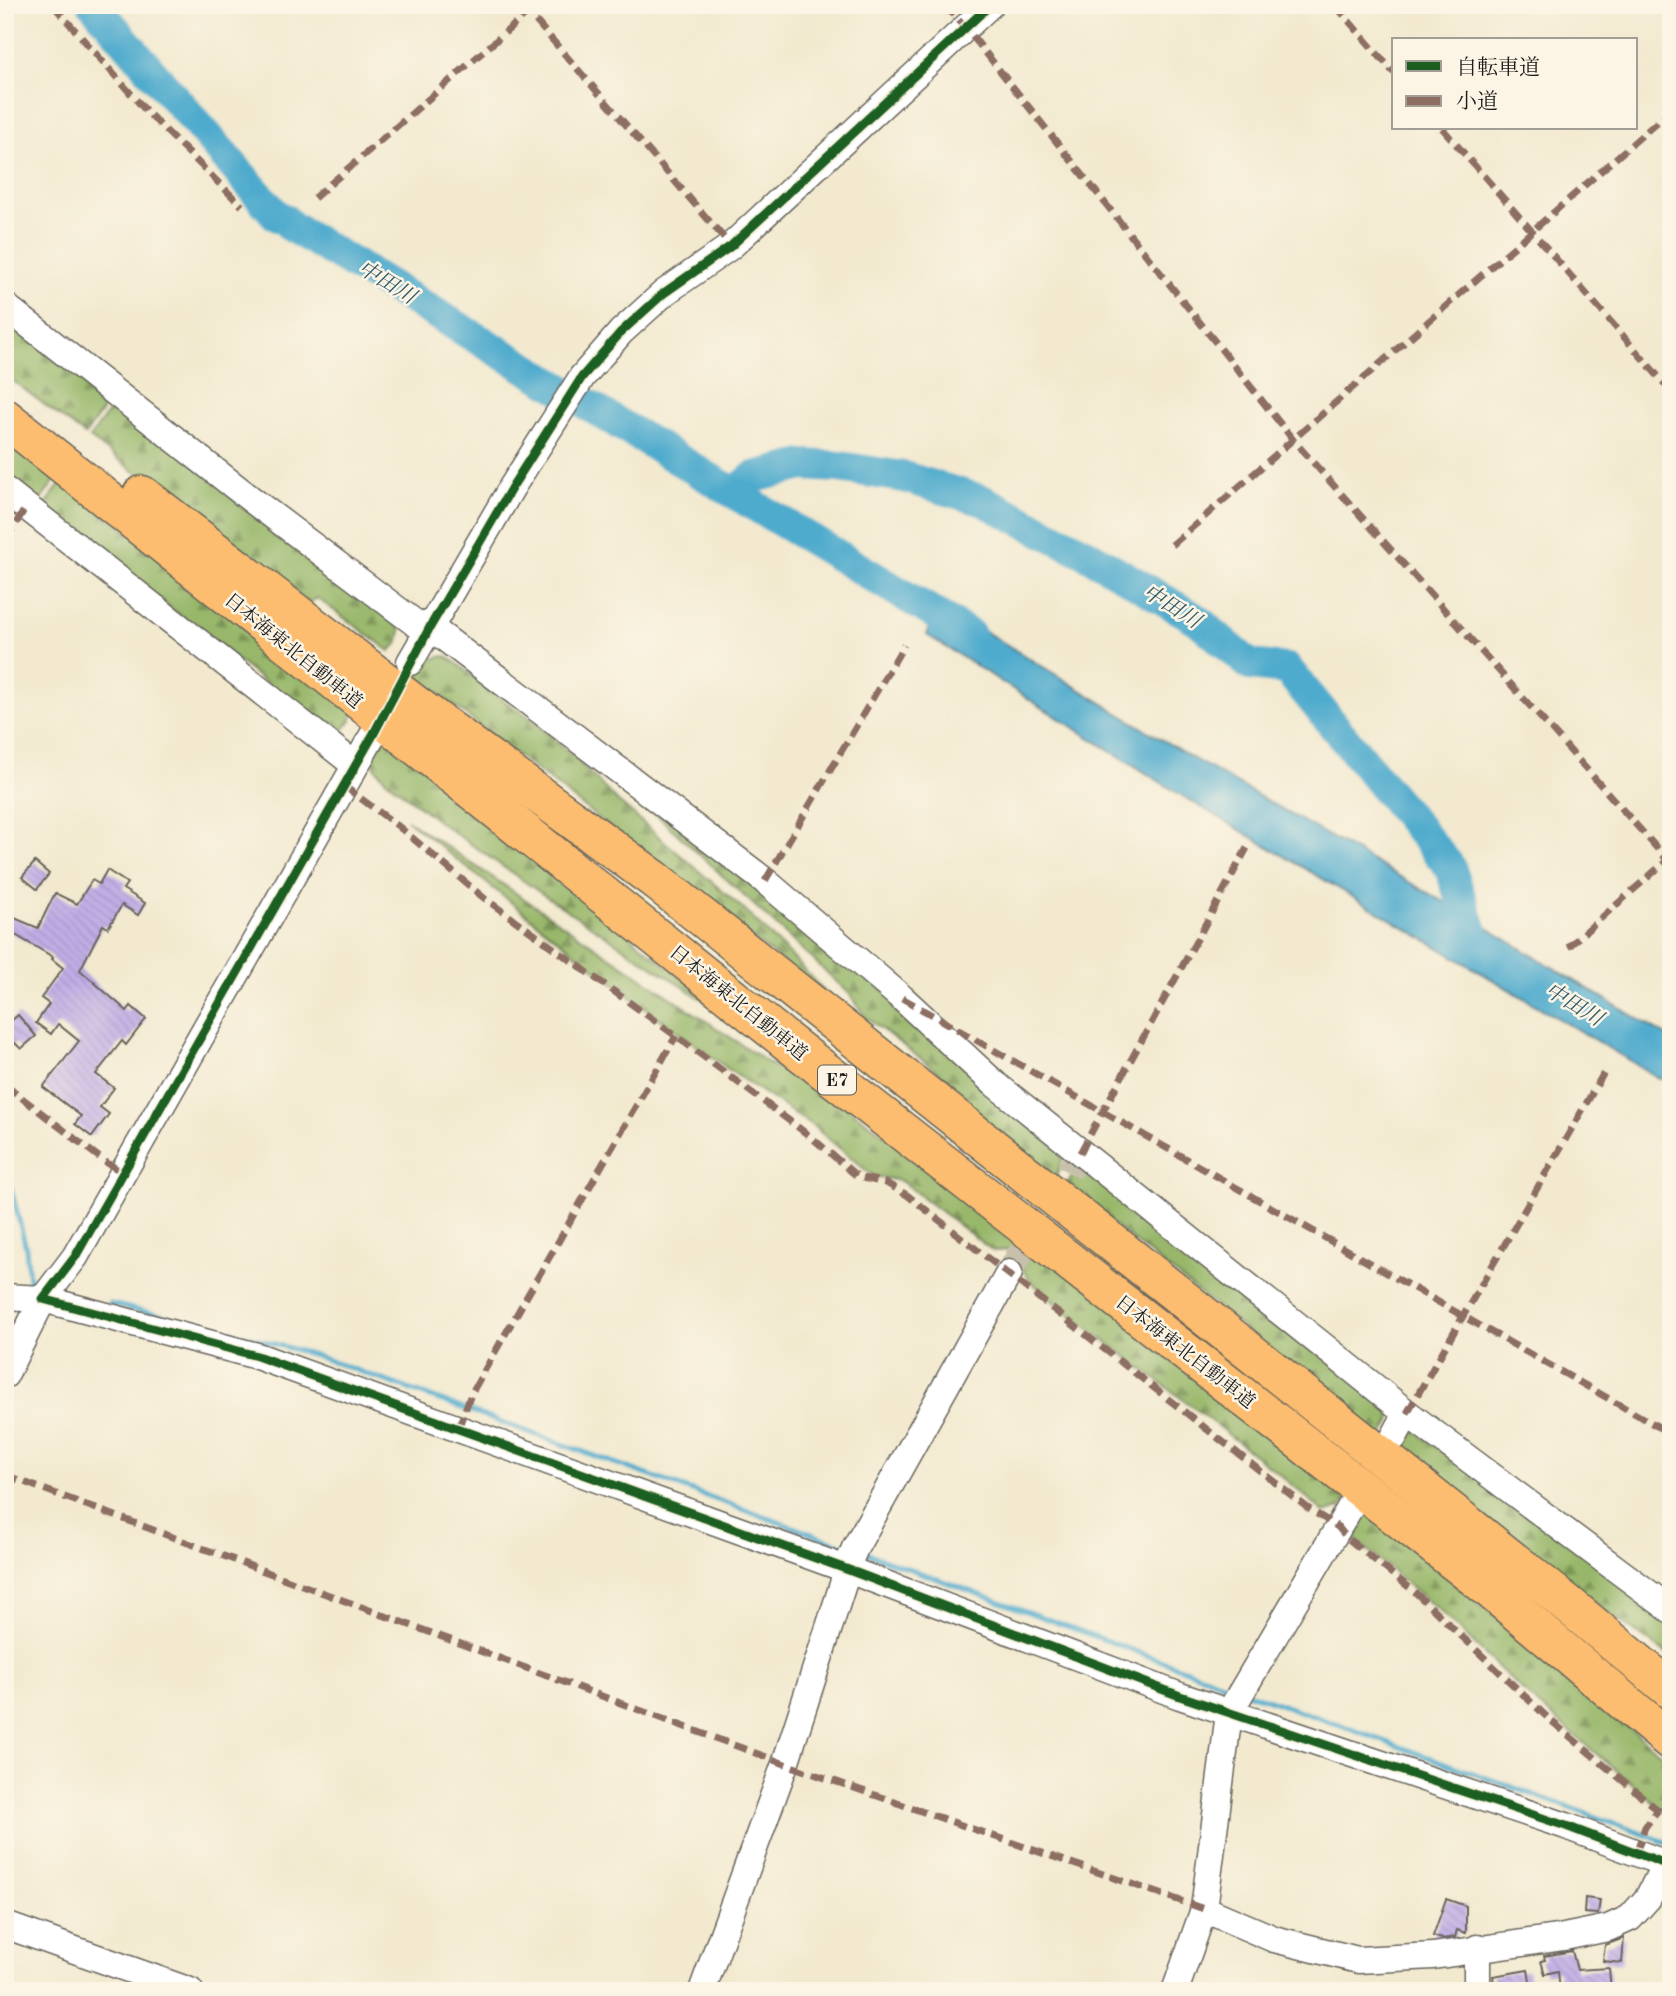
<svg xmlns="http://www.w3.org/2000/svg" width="1676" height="1996" viewBox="0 0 1676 1996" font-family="'Old Standard TT','Noto Serif JP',serif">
	<defs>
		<pattern id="forest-firs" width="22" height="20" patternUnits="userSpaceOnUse" patternTransform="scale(1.75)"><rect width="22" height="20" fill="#98b76a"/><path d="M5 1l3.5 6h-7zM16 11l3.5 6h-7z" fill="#7b9456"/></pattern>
		<pattern id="building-back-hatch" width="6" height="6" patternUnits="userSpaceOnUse" patternTransform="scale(1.75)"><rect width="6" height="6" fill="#c0ade6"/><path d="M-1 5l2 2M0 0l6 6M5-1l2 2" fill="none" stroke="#a494c5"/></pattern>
	</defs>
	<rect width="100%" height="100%" fill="#fcf5e5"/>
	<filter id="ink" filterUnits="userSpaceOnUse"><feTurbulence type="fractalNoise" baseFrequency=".0143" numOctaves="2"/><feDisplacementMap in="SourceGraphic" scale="14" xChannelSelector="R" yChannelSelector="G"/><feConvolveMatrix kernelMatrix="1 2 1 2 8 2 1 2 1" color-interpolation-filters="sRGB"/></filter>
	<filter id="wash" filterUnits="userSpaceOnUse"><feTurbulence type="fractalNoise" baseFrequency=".00686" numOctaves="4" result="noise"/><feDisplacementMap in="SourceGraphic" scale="28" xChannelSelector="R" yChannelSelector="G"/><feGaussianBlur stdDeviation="1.57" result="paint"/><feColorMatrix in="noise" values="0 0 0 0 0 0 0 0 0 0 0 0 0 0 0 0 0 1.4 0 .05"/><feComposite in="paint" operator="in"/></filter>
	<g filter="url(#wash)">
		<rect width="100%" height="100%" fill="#f2e9cf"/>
		<!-- forest -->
		<g fill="url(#forest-firs)" stroke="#5a6a43" stroke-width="2">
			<path d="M5,312L113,395L85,435L5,375Z"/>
			<path d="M118,398L401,629L399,642L390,651L317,598L310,603L90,438Z"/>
			<path d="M5,433L59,475L38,504L5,477Z"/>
			<path d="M63,480L356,711C347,726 345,735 326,730L43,508Z"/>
			<path d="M447,656L507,703L529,717L574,757L615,799L741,907L801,966L830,999L416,676C423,662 432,657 447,656Z"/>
			<path d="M383,734L729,1017L538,891L439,822L384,778L375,767L373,755Z"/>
			<path d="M618,779L766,888L1062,1146L1064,1157L1056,1176L955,1101L948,1079L864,1016L851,995Z"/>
			<path d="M407,820L779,1070L814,1083L1022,1235L1012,1250L993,1251L901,1181L873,1176L813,1126L732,1072L641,1005Z"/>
			<path d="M1090,1171L1392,1410L1390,1422L1381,1438L1066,1187L1071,1177Z"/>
			<path d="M1032,1244L1350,1494L1341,1507L1325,1513C1258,1455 1186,1402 1115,1348C1097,1335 1033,1289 1025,1273C1019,1261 1026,1253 1032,1244Z"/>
			<path d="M1410,1428L1671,1615V1657L1603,1609L1393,1446Z"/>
			<path d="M1358,1504L1671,1762V1817L1528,1696L1441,1612L1351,1536L1348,1527Z"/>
		</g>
		<!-- water -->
		<path fill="#4fabcd" stroke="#366474" stroke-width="2" d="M935,601L1194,759L1458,910L1671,1039V1085L1184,797L927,635Z"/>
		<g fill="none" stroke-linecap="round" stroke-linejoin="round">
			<!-- stream -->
			<g stroke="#4fabcd" stroke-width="5">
				<path d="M5,1164L26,1248L30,1290"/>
				<path d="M110,1304L225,1330L314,1355L848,1547"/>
				<path d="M861,1551L1236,1688"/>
				<path d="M1249,1693L1671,1844"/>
			</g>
			<!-- river -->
			<g stroke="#4fabcd" stroke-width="32">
				<path d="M94,5L276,215L285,220L292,227L970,635"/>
				<path d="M735,493L754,477L803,465L839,467L904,477L984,501L1087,554L1198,620L1250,665L1287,669L1450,867L1477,946"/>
			</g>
		</g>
		<g id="blocks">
			<!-- building -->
			<g fill="url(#building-back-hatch)">
				<path d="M35,862L49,874L37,889L22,877Z"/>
				<path d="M107,870L127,883L123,889L145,903L138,915L122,905L108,928L103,925L80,970L127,1011L131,1006L146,1019L126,1045L122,1041L96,1074L114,1088L100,1107L109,1114L92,1137L75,1124L81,1116L43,1087L79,1041L58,1024L51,1034L36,1023L49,1004L41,998L63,968L52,959L53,957L5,929V914L38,928L55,893L77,904L92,880L99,884Z"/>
				<path d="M18,1015L36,1036L21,1049L15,1043L5,1052V1026Z"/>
				<path d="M1585,1898L1600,1900L1598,1914L1584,1913Z"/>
				<path d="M1446,1899L1466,1906V1933L1457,1930L1455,1937L1442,1939L1433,1936Z"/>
				<path d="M1624,1938L1622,1963L1603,1961L1605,1945Z"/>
				<path d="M1572,1951L1577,1970L1609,1968L1611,1991H1560L1558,1971L1545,1974L1541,1961L1545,1960L1544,1956Z"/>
				<path d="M1528,1970L1532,1991H1495L1493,1976Z"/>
			</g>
		</g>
	</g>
	<g filter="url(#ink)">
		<use href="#blocks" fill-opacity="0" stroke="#67645b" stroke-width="2"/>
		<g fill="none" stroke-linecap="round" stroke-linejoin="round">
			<!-- minor-tunnel -->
			<path stroke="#c7c0ab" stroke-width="26" stroke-dasharray="26 13" stroke-linecap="butt" d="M1009,1273L1080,1153"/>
			<defs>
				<g id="minor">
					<path d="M5,306L252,500L415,623L430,627L765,881L902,998L995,1084L1407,1413L1671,1610"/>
					<path d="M5,490L355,765"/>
					<path d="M410,662L512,487L582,377L621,332L664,293L731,246L990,5"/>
					<path d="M373,735L75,1257L43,1299L257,1356L846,1569L1180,1696L1566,1826L1671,1866"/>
					<path d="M5,1297L43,1299L5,1375"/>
					<path d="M1394,1437L1407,1413"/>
					<path d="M1204,1909L1274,1939L1358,1960L1433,1956L1564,1937L1608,1928L1630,1918L1648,1898L1665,1864"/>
					<path d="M5,1925L190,1991"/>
					<path d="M702,1991L785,1764L843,1584L846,1569L855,1548L1009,1273"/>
					<path d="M1175,1991L1204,1909L1229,1713L1354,1501"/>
					<path d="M1477,1991V1948"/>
				</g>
				<g id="highway">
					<path d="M5,418L789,1043L1486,1586L1671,1741"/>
					<path d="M142,495L413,703L654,879L1565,1602L1671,1690"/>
				</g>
			</defs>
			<!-- minor casing -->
			<use href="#minor" stroke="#67645b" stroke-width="29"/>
			<!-- highway casing -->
			<use href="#highway" stroke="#67645b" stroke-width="41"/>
			<!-- minor -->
			<use href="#minor" stroke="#fff" stroke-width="26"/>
			<!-- highway -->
			<use href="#highway" stroke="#fcbd6f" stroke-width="38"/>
			<!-- quiet -->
			<g stroke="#8d6e63" stroke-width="7" stroke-dasharray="14 7" stroke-linecap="butt">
				<path d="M53,5L147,112L242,206"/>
				<path d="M522,5L731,246"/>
				<path d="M944,5L966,28L1294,441L1671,864"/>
				<path d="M1335,5L1394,73"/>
				<path d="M1442,128L1671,391"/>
				<path d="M314,198L537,5"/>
				<path d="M5,541L26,507"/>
				<path d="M1172,545L1671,110"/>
				<path d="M344,786L398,826L484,898L676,1036L811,1137L858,1177L886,1183L907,1195L1309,1509L1338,1527L1347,1538L1415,1592L1549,1719L1671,1821"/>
				<path d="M765,881L904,645"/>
				<path d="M1568,947L1671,857"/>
				<path d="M902,998L1671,1434"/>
				<path d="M5,1085L104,1161L122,1172"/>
				<path d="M1080,1153L1247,848"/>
				<path d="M5,1229L9,1252L5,1265"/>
				<path d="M1407,1413L1605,1071"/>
				<path d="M458,1429L471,1394L676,1036"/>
				<path d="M5,1475L785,1764L1204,1909"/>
				<path d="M1636,1853L1645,1827L1658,1810"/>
			</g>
			<defs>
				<path id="cycleway" d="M990,5L731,246L664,293L621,332L582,377L512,487L430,627L373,735L75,1257L43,1299L257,1356L846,1569L1180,1696L1566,1826L1671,1866"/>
			</defs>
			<!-- cycleway casing -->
			<use href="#cycleway" stroke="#fcf5e5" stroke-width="13"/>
			<!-- cycleway -->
			<use href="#cycleway" stroke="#1b5e20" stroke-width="9"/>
		</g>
	</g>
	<g text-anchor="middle" stroke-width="5" stroke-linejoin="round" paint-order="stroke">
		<!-- shield labels -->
		<rect fill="#fcf5e5" stroke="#5f5d58" stroke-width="2" x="818" y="1065.5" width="38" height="29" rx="5"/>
		<g font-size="18" font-weight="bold" fill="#1c1c1c">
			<text x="837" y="1086">E7</text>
		</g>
		<!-- street labels -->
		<g font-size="19" fill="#1c1c1c" stroke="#fcf5e5">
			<text transform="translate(294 650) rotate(39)" y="7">日本海東北自動車道</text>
			<text transform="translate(739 1002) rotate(39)" y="7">日本海東北自動車道</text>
			<text transform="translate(1186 1351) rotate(38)" y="7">日本海東北自動車道</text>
		</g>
		<!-- water labels -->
		<g font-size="21" font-style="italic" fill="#335c6c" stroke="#fcf5e5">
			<text transform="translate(387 282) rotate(31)" y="7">中田川</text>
			<text transform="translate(1172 606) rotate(32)" y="7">中田川</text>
			<text transform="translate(1574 1004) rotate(31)" y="7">中田川</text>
		</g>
	</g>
	<!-- margin -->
	<rect width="1676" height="1996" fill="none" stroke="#fcf5e5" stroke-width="28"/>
	<!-- legend -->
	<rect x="1392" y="38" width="245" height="91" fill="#fcf5e5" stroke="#a29e95" stroke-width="2"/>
	<rect x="1406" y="61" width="35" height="10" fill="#1b5e20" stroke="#a29e95" stroke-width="2"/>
	<text x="1456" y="74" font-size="21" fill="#1c1c1c">自転車道</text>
	<rect x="1406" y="96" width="35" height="10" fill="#8d6e63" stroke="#a29e95" stroke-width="2"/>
	<text x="1456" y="108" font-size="21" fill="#1c1c1c">小道</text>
</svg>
